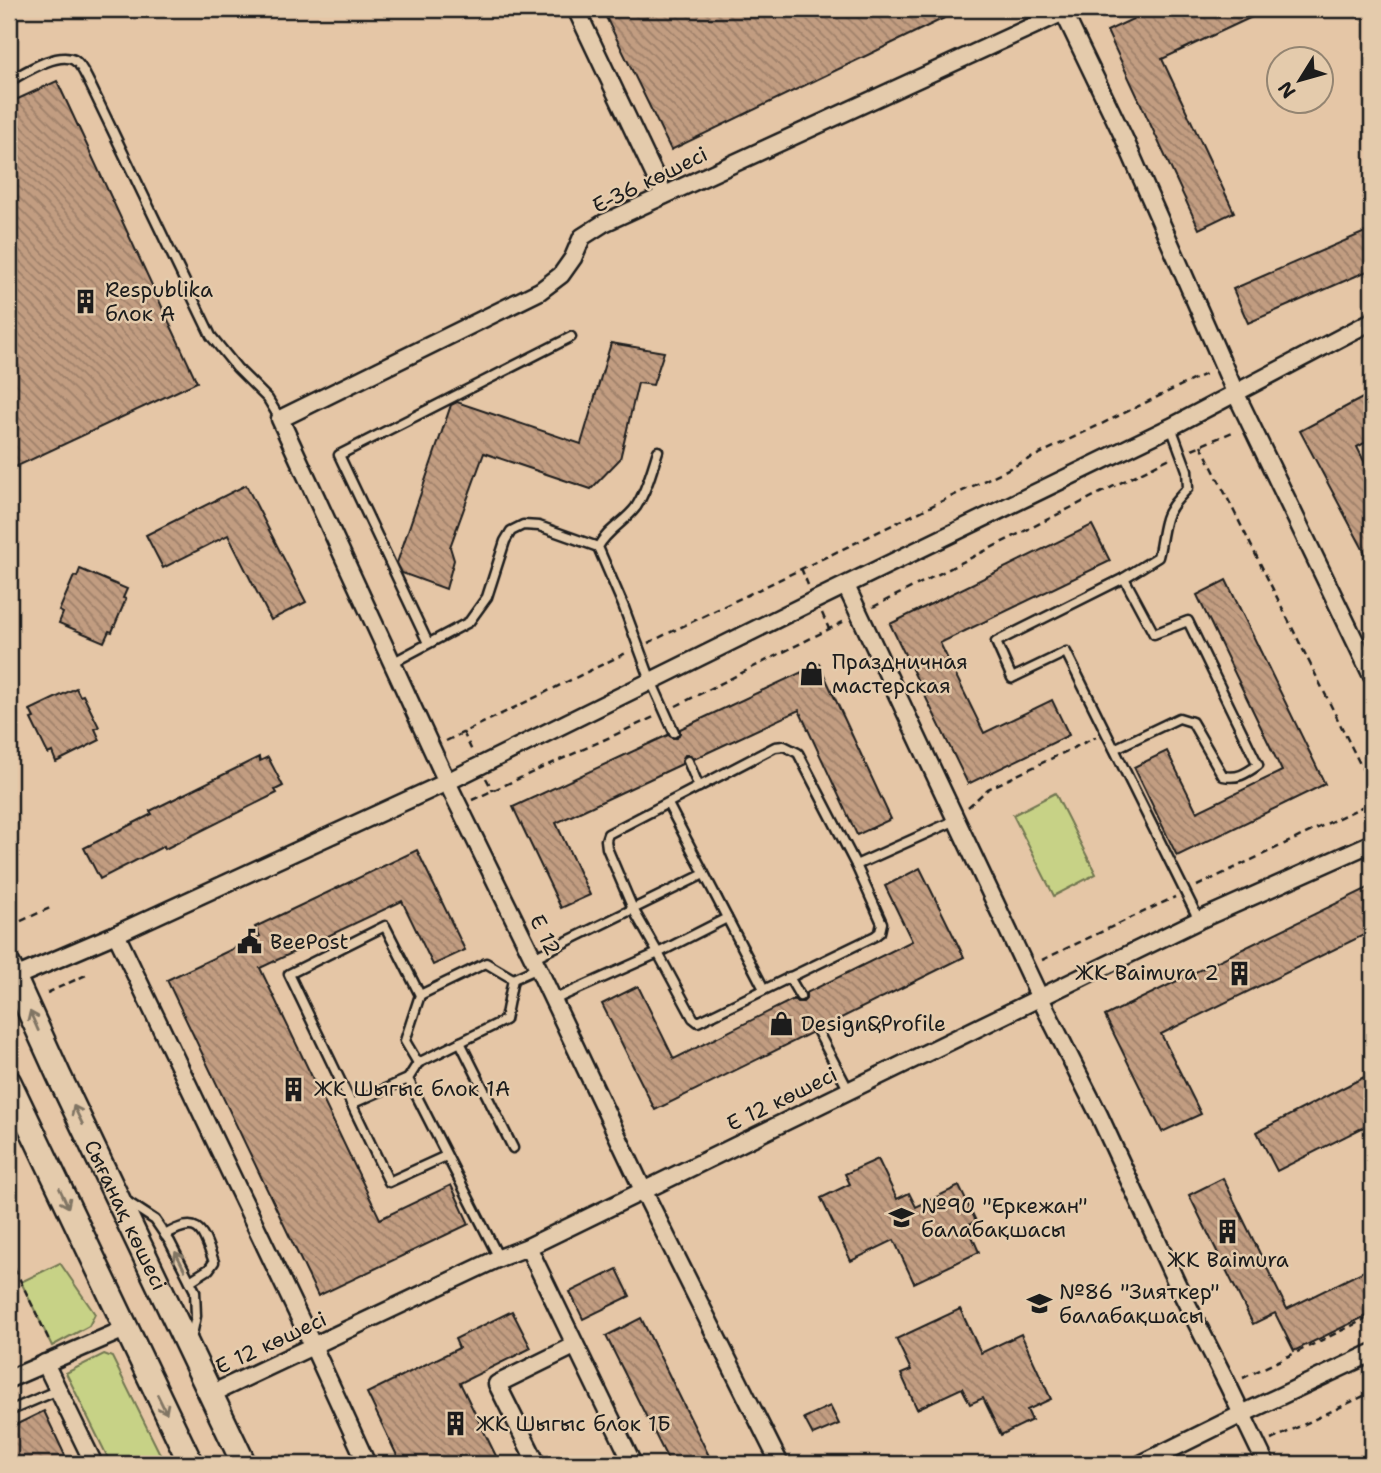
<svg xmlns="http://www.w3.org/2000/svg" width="1381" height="1473" viewBox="0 0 1381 1473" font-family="'Shantell Sans',sans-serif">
	<defs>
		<pattern id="building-back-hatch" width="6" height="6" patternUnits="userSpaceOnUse" patternTransform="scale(1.75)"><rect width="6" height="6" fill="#c29d81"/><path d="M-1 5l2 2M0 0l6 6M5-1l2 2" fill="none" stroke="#9d7f69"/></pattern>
	</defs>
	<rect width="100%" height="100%" fill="#e5c6a6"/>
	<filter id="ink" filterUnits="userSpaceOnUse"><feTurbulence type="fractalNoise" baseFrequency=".0143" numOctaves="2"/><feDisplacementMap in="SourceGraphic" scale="14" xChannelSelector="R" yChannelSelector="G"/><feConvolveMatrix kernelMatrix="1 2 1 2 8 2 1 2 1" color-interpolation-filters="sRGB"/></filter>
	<g filter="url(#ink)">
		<!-- grass -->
		<g fill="#c7d286" stroke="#727751" stroke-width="2">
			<path d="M1055,793L1096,874L1054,896L1013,815Z"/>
			<path d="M60,1263L95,1314L89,1326L52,1346L21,1282Z"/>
			<path d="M104,1354L112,1357L165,1464H111L66,1373Z"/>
		</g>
		<!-- building -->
		<g fill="url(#building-back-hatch)" stroke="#1c1c1c" stroke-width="2">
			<path d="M602,9H963L671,150Z"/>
			<path d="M1154,9H1269L1162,59L1234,212L1199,229L1107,31Z"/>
			<path d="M57,81L197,382L9,470V103Z"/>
			<path d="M1372,229V269L1248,323L1233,289Z"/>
			<path d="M611,343L664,352L653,385L638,383L620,459L591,489L484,453L450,547L454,560L446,589L402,573L397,563L451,405L457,402L581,444Z"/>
			<path d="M1372,393V439L1357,447L1372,477V566L1300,431Z"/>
			<path d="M246,485L306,602L271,620L228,535L163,568L146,535Z"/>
			<path d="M1092,525L1110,561L940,643L984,733L1052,700L1069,735L968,784L890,624Z"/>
			<path d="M80,569L127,589L123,598L126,599L112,632L109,631L104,642L59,623L63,613L59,611L74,576L77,577Z"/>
			<path d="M1226,580L1325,784L1177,856L1134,767L1167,751L1197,812L1282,771L1197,595Z"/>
			<path d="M819,664L891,819L857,835L799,710L694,759L689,755H685L682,760V764L556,823L590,895L561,908L513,807L668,735L673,738H677L680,733V729Z"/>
			<path d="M76,688L80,696L83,695L99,727L95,729L100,740L56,762L52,752L48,754L31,719L34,718L30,710Z"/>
			<path d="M259,757L260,761L268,757L283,786L275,790L277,793L165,849L164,846L100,879L84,848L152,814L150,811Z"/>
			<path d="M417,850L465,950L433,965L402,901L260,968L380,1219L451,1185L469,1224L318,1296L167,980L260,936L255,927Z"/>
			<path d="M920,868L964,957L823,1027L820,1024H815L811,1027V1033L655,1110L602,1004L638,986L674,1059L794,999L797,1002H803L806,999V993L912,941L885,886Z"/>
			<path d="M1372,886V931L1161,1034L1201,1114L1162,1132L1105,1016Z"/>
			<path d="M1372,1073V1123L1277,1171L1257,1132Z"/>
			<path d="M878,1159L897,1199L909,1193L916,1207L959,1186L976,1221L967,1225L979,1252L914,1283L894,1240L851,1261L821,1198L850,1184L845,1174Z"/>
			<path d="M1223,1178L1287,1309L1372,1267V1313L1294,1351L1275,1313L1253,1324L1189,1195Z"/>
			<path d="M617,1269L630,1296L583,1319L570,1292Z"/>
			<path d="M960,1309L981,1353L1021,1334L1051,1399L1027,1410L1032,1420L1001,1435L983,1398L970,1404L962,1388L917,1409L901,1374L911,1370L896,1339Z"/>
			<path d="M512,1311L531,1348L460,1383L500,1464H401L367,1393L459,1348L455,1339Z"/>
			<path d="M641,1318L713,1464H670L606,1336Z"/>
			<path d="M830,1406L839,1424L813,1435L804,1418Z"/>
			<path d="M44,1411L69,1464H9V1428Z"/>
		</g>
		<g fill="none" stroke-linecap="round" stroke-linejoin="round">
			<defs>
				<g id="service">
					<path d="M9,81C24,73 57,51 74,60C82,65 86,77 90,84L211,336L237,368L268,399L280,419"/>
					<path d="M658,451C652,469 647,490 636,507C625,522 607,530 598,547L623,605L651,681L674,732"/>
					<path d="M1124,578L1158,557C1161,545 1162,533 1165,522C1168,508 1179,498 1188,488L1187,470L1171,427"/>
					<path d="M428,643L339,455L571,337"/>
					<path d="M392,663L469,622L487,597L505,541L511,531L523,525L539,526L598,547"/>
					<path d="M1114,749L1179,718L1192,722L1223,776C1238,779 1245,774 1258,765L1188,621L1154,634L1124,578L996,642L1012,678L1066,652L1199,920"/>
					<path d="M688,761L699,787"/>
					<path d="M668,804L764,989"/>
					<path d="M856,865L956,820"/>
					<path d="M704,874L633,909L658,953L727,918"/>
					<path d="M533,958L633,909L607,848L606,840L608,834L775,747L784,746L798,753L856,865L882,923L880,932L875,936L698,1022L693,1018L658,953L553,1000"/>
					<path d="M789,977L800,996"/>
					<path d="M420,995L486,963L513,979L538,968"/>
					<path d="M817,1030L849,1091"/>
					<path d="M460,1042L513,1148"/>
					<path d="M418,1063L505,1020L513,979"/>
					<path d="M351,1104L408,1079"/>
					<path d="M446,1156L389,1182L289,974L385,926L420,995L405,1041L418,1063L408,1079L499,1258"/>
					<path d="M126,1201L155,1220L170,1242L195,1291L196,1316L191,1340"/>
					<path d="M165,1235C200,1215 202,1230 214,1262L209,1269L190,1281"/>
					<path d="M9,1411L58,1390"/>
				</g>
				<g id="minor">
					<path d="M576,9L664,195"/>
					<path d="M1062,9L1124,138L1235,392L1372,676"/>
					<path d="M846,586L1040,998L1099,1115L1177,1284L1228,1385L1266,1464"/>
					<path d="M116,934L313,1346L367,1464"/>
					<path d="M15,977L116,934L447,782L815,600L1171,427L1372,321"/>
					<path d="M528,1247L633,1464"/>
					<path d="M45,1363L94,1464"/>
					<path d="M9,1379L125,1329"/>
					<path d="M211,1394L499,1258L528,1247L1199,920L1372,843"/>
					<path d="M537,1464L497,1384L574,1346"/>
					<path d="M780,1464L643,1190L538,968L447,782L280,419L540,291L561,275L573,258L582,237L604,223L1070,9"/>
					<path d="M1141,1464L1242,1414L1372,1353"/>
				</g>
				<g id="secondary">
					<path id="s1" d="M9,966L59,1076L244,1464"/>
					<path d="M9,1082L191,1464"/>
				</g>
			</defs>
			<!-- service casing -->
			<use href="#service" stroke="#1c1c1c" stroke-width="13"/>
			<!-- minor casing -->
			<use href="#minor" stroke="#1c1c1c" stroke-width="21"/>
			<!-- secondary casing -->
			<use href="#secondary" stroke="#1c1c1c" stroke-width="28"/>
			<!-- path -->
			<g stroke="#1c1c1c" stroke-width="2.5" stroke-dasharray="7 5" stroke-linecap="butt">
				<path d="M1201,445L1372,788"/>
				<path d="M1192,449L1235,431"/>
				<path d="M801,568L808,585"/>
				<path d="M873,607L1170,458"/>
				<path d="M822,613L829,629"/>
				<path d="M648,643L1209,372"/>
				<path d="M676,706L845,621"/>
				<path d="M463,732L472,751"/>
				<path d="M446,741L626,653"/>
				<path d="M486,778L493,791"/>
				<path d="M472,800L654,717"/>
				<path d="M968,807L988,789L1096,737"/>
				<path d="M1197,886L1372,802"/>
				<path d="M10,926L52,907"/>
				<path d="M1042,960L1175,897"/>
				<path d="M47,993L86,975"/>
				<path d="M9,1257L50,1342"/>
				<path d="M1243,1378L1372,1316"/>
				<path d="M1271,1440L1372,1392"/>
			</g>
			<!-- service -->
			<use href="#service" stroke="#e4cbac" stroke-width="8"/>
			<!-- minor -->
			<use href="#minor" stroke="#e4cbac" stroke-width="16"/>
			<!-- secondary -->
			<use href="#secondary" stroke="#e4cbac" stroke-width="23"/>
		</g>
		<!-- one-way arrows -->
		<defs><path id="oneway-shaft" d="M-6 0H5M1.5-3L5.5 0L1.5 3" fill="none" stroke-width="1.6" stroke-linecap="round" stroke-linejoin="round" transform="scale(1.75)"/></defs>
		<g stroke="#807464">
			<use href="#oneway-shaft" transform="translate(34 1021) rotate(-114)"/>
			<use href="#oneway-shaft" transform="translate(78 1115) rotate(-116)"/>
			<use href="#oneway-shaft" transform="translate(64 1198) rotate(65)"/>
			<use href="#oneway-shaft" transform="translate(180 1261) rotate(-117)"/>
			<use href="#oneway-shaft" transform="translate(162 1404) rotate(64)"/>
		</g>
	</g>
	<!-- icons -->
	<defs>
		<symbol id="building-bare" viewBox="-9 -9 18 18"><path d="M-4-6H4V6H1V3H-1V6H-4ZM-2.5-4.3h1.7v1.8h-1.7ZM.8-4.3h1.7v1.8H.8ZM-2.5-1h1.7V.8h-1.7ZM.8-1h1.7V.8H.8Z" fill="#1c1c1c" stroke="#e4cbac" stroke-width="2.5" paint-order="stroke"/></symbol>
		<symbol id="shop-bare" viewBox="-9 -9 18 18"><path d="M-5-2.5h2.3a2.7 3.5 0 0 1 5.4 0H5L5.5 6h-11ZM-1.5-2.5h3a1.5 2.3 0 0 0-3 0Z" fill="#1c1c1c" stroke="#e4cbac" stroke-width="2.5" paint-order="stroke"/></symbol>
		<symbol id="civic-bare" viewBox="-9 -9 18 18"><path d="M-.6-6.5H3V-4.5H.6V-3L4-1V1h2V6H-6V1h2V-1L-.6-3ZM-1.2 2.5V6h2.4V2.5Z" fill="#1c1c1c" stroke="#e4cbac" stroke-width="2.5" paint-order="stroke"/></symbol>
		<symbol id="school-bare" viewBox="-9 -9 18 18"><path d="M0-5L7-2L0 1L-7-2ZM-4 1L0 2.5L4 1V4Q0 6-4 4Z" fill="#1c1c1c" stroke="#e4cbac" stroke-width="2.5" paint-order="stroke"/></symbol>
	</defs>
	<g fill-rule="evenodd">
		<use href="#building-bare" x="68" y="284" width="35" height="35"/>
		<use href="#shop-bare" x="794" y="656" width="35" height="35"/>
		<use href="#civic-bare" x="232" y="924" width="35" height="35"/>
		<use href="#building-bare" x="1222" y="956" width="35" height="35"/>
		<use href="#shop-bare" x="764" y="1006" width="35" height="35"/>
		<use href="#building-bare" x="276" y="1072" width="35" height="35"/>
		<use href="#school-bare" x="884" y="1200" width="35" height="35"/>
		<use href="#building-bare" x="1210" y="1214" width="35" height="35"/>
		<use href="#school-bare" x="1022" y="1286" width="35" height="35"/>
		<use href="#building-bare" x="438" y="1406" width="35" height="35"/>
	</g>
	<g text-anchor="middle" stroke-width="5" stroke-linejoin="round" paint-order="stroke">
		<!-- street labels -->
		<g font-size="21" fill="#1c1c1c" stroke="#e4cbac">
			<text transform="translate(650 180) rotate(-26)" y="7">Е-36 көшесі</text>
			<text transform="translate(545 935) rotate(64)" y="7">E 12</text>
			<text transform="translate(782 1099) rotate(-26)" y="7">Е 12 көшесі</text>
			<text dy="7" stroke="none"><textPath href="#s1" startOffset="275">Сығанақ көшесі</textPath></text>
			<text transform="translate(271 1343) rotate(-25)" y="7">Е 12 көшесі</text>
		</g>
		<!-- poi labels -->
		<g font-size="21" fill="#1c1c1c" stroke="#e4cbac" text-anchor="start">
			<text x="105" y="297">Respublika<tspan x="105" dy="24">блок А</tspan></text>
			<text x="832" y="669">Праздничная<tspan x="832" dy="24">мастерская</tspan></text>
			<text x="270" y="949">BeePost</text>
			<text x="1219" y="980" text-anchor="end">ЖК Baimura 2</text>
			<text x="801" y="1031">Design&amp;Profile</text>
			<text x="314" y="1096">ЖК Шыгыс блок 1А</text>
			<text x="921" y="1213">№90 "Еркежан"<tspan x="921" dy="24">балабақшасы</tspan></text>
			<text x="1228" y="1267" text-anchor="middle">ЖК Baimura</text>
			<text x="1059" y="1299">№86 "Зияткер"<tspan x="1059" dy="24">балабақшасы</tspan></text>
			<text x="476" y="1431">ЖК Шыгыс блок 1Б</text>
		</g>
	</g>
	<!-- margin -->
	<rect width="1381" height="1473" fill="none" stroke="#e4cbac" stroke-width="35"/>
	<rect x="18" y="18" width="1346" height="1438" fill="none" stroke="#1c1c1c" stroke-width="2.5" filter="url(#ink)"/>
	<!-- north arrow -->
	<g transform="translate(1300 80) rotate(233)"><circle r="33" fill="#e4cbac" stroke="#948572" stroke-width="2"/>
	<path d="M0-5L12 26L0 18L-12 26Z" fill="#1c1c1c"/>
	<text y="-10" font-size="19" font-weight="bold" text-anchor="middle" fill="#1c1c1c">N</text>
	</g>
</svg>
